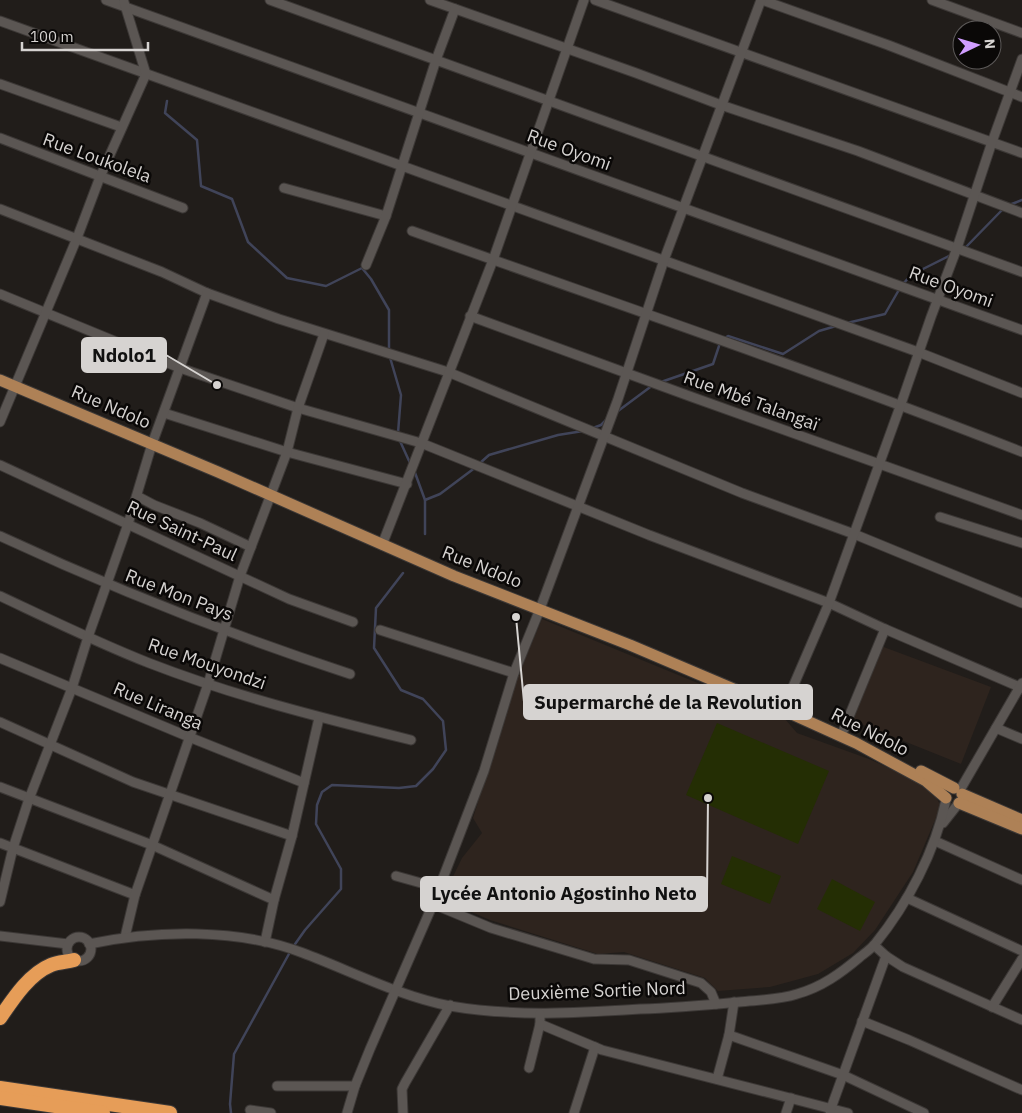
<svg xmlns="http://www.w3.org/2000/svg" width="1022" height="1113" viewBox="0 0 1022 1113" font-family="'IBM Plex Sans',sans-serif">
	<rect width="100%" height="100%" fill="#211d1a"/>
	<!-- built -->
	<g fill="#2e241e">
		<path d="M542,619L785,719L797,733L869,759L922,783L931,789L941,806L913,872L875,930L853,953L818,974L770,987L718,991L705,978L624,952L598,954L490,920L442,899L462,858L482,833L473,818L517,678Z"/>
		<path d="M881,646L991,687L961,764L851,720Z"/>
	</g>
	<!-- green -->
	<g fill="#242e04">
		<path d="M717,723L829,771L798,844L686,795Z"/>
		<path d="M732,856L781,876L770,904L721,884Z"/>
		<path d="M832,879L875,902L860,931L817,909Z"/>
	</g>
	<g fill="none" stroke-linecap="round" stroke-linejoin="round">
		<!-- stream -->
		<g stroke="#404459" stroke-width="2.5">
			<path d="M167,101L165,113L197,140L201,186L232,199L248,242L287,278L326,286L362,268L371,279L389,310V354L401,395L398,433"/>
			<path d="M1009,205L1022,200"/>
			<path d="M965,248L1003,209"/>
			<path d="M903,284L911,275L951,255"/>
			<path d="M847,323L885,314L900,288"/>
			<path d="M723,339L728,336L783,354L819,331L836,326"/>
			<path d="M661,382L713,364L720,343"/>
			<path d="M618,411L653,385"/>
			<path d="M593,428L601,425L607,419"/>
			<path d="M400,441L410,463"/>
			<path d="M480,463L489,455L558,435L583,431"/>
			<path d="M414,470L425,500V534"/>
			<path d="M425,500L440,494L476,467"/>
			<path d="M293,947L305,930L341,889V869L316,824L317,805L322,792L332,785L399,788L416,786L433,769L446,750L443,721L423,699L401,690L374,648L376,608L403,573"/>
			<path d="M231,1113L230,1104L234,1054L290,952"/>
		</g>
		<defs>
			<g id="minor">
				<path d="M106,0L1022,330"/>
				<path d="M270,0L1022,272"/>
				<path d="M430,0L636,73L721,105L858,151L1022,213"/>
				<path d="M595,0L1022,153"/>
				<path d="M762,0L888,45L1022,97"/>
				<path d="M932,0L1022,33"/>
				<path d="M0,21L918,352L1022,393"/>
				<path d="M0,84L121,127"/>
				<path d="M0,138L183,208"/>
				<path d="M284,188L386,216"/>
				<path d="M0,209L162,272L207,293L279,319L448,372L742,493L854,534L1022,603"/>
				<path d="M412,231C616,304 821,373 1022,452"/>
				<path d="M366,265L386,216L436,60L455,9"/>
				<path d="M0,294L180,368L298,408L421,443L649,535L829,603L885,629L1022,688"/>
				<path d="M470,316L692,397L1022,515"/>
				<path d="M164,413L287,452L407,484"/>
				<path d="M0,422L77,238L100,177L146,74L124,2"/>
				<path d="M0,465L289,599L353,622"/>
				<path d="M137,496L154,505L200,523L251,547"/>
				<path d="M940,517L1022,543"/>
				<path d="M0,536C114,589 231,635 350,674"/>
				<path d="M382,545L493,260L584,0"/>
				<path d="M0,596C49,619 98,643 149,663C234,696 322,718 411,740"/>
				<path d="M380,630L514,673"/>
				<path d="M0,658L189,737L304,783"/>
				<path d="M783,710L829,603L901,404L931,317L957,248L992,142L1022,59"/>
				<path d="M0,722L133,782L292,836"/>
				<path d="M996,728L1022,739"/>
				<path d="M841,736L885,629"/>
				<path d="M0,787L152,845L274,900"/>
				<path d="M960,790L1022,683"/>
				<path d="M943,823L958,804"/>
				<path d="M935,841L1022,880"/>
				<path d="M0,843L135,895"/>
				<path d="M396,876L439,888"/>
				<path d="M907,898L1022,951"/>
				<path d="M0,902L13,848L29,799L72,688L88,637L128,524L152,444L207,293"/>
				<path d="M433,904L491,928L594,959L629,960L701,983L711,992L716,1004"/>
				<path d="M0,936L68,944"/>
				<path d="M125,937L135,895L208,684L240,576L287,452L298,408L324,334"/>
				<circle cx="79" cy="949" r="12"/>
				<path d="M265,942L274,900L292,836L319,718"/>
				<path d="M89,944C156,930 238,928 303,953C351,971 399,996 450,1006C514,1017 577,1013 641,1009C674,1008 707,1005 739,1002C758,1000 779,1000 797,994C822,987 841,973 860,957C865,953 871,949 875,944C908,903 935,852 946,800"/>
				<path d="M874,945L886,956L903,967L1022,1020"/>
				<path d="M992,1007L1022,959"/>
				<path d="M540,1014V1024L602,1050L848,1113"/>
				<path d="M862,1021L909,1040L1022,1090"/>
				<path d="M729,1035L843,1075L924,1113"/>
				<path d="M529,1068L540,1024"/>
				<path d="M717,1079L729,1035L734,1002"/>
				<path d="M277,1086H355"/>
				<path d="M250,1110L271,1113"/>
				<path d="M830,1111L886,956"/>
				<path d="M347,1113L355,1086L370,1049L433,904L484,771L514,673L540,609L618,399L664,260L761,0"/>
				<path d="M403,1113L402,1089L405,1083L450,1005"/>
				<path d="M574,1113L595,1047"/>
				<path d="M786,1113L791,1098"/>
			</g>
			<g id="major">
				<path d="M0,380L218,472L454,576L630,645L783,710L856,743L926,781L946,798"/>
				<path d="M921,771L954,788"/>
				<path d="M962,794L1022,820"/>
				<path d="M959,803L1022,829"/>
			</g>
			<g id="highway">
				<path d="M0,1018C13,999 29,974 51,965C58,962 66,962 74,960"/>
				<path d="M0,1088L170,1113"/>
				<path d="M0,1098L103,1113"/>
			</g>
		</defs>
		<!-- minor casing -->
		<use href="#minor" stroke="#3c3836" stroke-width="11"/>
		<!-- major casing -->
		<use href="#major" stroke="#3c3836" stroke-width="13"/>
		<!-- highway casing -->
		<use href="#highway" stroke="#3c3836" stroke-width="16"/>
		<!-- minor -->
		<use href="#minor" stroke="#5b5653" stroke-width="9"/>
		<!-- major -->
		<use href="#major" stroke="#ae8156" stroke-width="11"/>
		<!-- highway -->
		<use href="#highway" stroke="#e69d58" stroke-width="14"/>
	</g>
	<g text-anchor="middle" stroke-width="5" stroke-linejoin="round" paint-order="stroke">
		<!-- street labels -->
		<g font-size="18" fill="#d6d3d1" stroke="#0a0807">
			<text transform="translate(569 150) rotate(20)" y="6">Rue Oyomi</text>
			<text transform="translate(97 158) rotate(20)" y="6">Rue Loukolela</text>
			<text transform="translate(951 287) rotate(20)" y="6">Rue Oyomi</text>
			<text transform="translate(751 401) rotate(20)" y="6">Rue Mbé Talangaï</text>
			<text transform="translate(111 407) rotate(23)" y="6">Rue Ndolo</text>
			<text transform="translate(182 531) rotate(25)" y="6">Rue Saint-Paul</text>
			<text transform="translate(482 567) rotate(22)" y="6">Rue Ndolo</text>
			<text transform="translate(179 595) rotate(21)" y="6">Rue Mon Pays</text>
			<text transform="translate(207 664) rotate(19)" y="6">Rue Mouyondzi</text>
			<text transform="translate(158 706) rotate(23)" y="6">Rue Liranga</text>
			<text transform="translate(870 732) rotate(27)" y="6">Rue Ndolo</text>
			<text transform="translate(597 991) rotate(-2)" y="6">Deuxième Sortie Nord</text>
		</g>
	</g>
	<!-- callouts -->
	<path fill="none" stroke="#d6d3d1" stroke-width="2" d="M217 385L166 355M516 617L524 702M708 798L707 894"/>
	<g fill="#d6d3d1" stroke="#0a0807" stroke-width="2">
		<circle cx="217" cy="385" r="5"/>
		<circle cx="516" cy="617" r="5"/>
		<circle cx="708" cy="798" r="5"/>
	</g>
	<g fill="#d6d3d1" stroke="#d6d3d1" stroke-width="2">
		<rect x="82" y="338" width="84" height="34" rx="5"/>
		<rect x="524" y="685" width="288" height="34" rx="5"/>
		<rect x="421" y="877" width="286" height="34" rx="5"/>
	</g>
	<g font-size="19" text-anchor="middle" font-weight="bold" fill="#111">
		<text x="124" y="362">Ndolo1</text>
		<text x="668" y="709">Supermarché de la Revolution</text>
		<text x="564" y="900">Lycée Antonio Agostinho Neto</text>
	</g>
	<!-- north arrow -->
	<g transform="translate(977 45) rotate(85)"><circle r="24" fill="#0a0807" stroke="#5c5958"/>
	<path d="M0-4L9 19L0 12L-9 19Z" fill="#d09dff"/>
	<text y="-8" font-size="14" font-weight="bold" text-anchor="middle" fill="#d6d3d1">N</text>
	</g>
	<!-- scale -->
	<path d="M22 42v8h126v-8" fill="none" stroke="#d6d3d1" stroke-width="2.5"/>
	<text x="30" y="42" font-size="15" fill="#d6d3d1" stroke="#0a0807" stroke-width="4" paint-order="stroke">100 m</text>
</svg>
